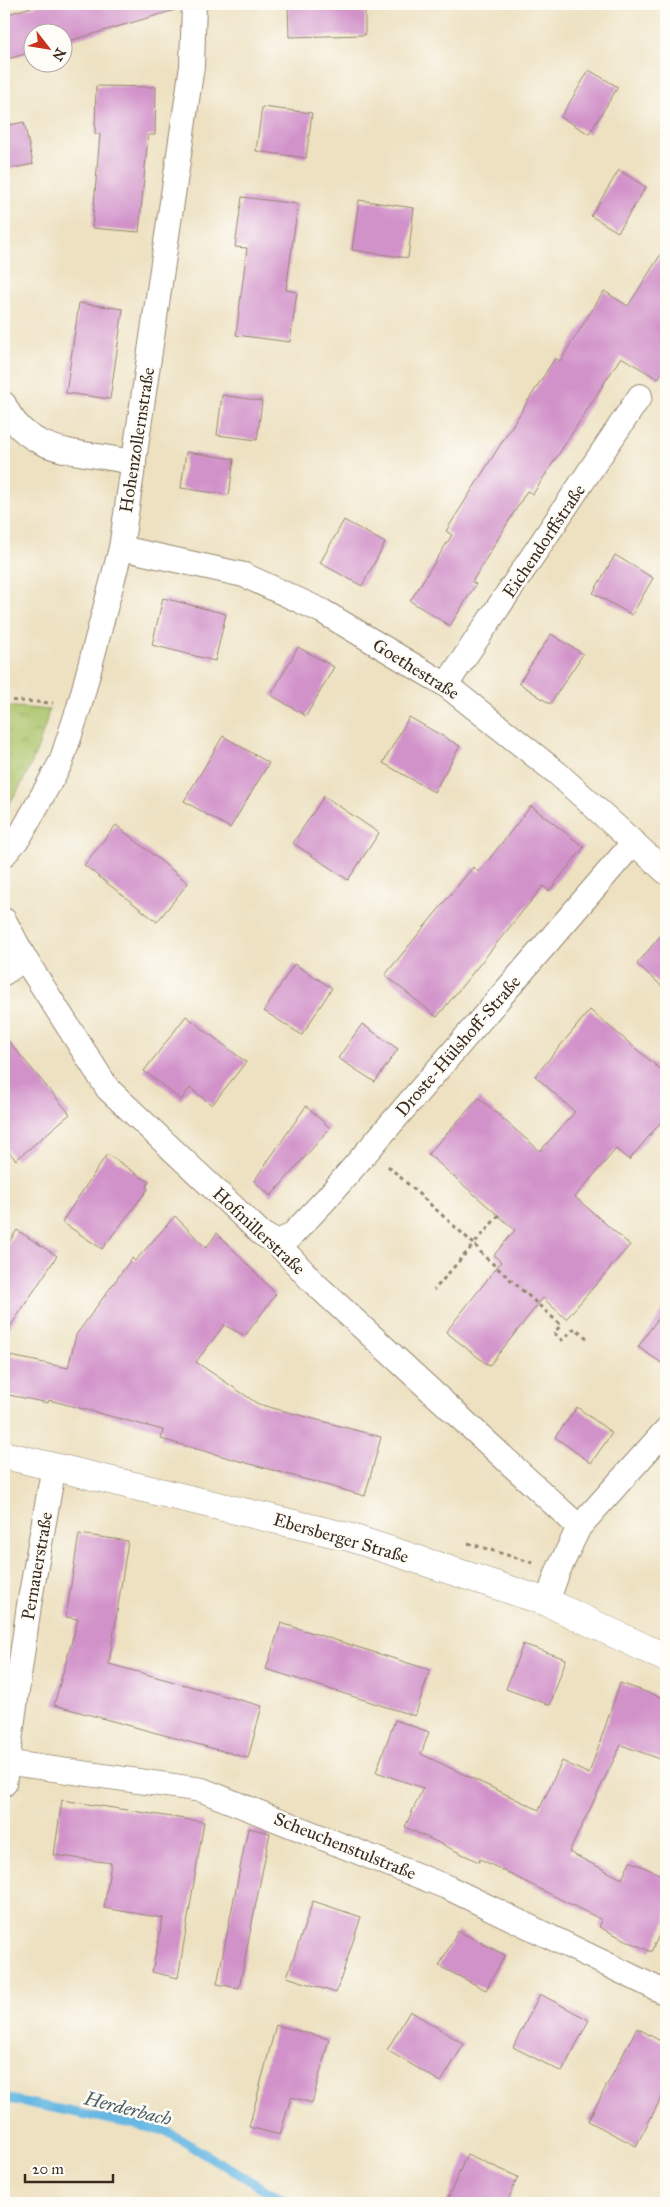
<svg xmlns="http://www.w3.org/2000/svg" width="670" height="2207" viewBox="0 0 670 2207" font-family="'IM FELL Great Primer',serif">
	<defs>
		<pattern id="grass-tufts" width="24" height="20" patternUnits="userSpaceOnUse" patternTransform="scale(1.25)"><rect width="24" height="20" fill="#acc46a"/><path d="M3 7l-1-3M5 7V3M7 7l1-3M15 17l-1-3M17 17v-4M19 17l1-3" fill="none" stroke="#8d9f57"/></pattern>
	</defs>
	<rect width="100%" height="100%" fill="#fdfcf7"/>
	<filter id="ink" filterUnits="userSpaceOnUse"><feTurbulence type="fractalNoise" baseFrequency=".02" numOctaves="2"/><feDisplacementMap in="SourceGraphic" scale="10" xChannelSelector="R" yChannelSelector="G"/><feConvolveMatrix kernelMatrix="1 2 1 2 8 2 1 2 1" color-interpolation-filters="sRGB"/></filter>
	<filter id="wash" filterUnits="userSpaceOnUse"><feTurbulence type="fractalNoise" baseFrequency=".0096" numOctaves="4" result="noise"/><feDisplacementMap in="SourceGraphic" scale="20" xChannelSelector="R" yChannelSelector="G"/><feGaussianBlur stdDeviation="1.12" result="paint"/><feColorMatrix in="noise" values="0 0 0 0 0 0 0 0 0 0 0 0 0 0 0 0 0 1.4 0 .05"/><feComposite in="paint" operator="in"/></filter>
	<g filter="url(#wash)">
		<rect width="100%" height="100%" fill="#ede1c1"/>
		<!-- grass -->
		<path fill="url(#grass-tufts)" stroke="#747744" d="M4,706L49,710C40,747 27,780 4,811Z"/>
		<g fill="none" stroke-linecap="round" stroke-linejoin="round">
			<!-- stream -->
			<path stroke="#68b8e3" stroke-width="9" d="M4,2098L166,2131L288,2203"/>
		</g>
		<g id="blocks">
			<!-- building -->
			<g fill="#d191c9">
				<path d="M42,4H174L175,10L62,43V32H32V52L4,60V15Z"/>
				<path d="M288,4H365V35L289,37Z"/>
				<path d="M589,70L618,87L589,134L561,117Z"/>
				<path d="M96,86L156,87L155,135H148L139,232L92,228L100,134H95Z"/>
				<path d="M262,107L312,113L306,158L256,151Z"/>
				<path d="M24,122L33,164L4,170V126Z"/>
				<path d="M619,170L646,187L618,232L591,216Z"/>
				<path d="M242,197L298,204L286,290L297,292L290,342L236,335L247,248L235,247Z"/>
				<path d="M359,200L414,208L408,258L352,250Z"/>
				<path d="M666,246V366L658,379L621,357L533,494L527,491L472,582L476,584L450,626L410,601L452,535L446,531L555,358L560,361L604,291L628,306Z"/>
				<path d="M79,303L123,309L110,399L66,393Z"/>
				<path d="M222,395L262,401L257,440L217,435Z"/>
				<path d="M186,452L234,459L229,495L181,488Z"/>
				<path d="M344,520L385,543L362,586L320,563Z"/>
				<path d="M615,555L653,578L632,615L593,593Z"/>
				<path d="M163,598L226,614L215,661L152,645Z"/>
				<path d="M551,634L583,654L550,704L519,683Z"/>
				<path d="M298,647L334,667L306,716L271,695Z"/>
				<path d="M409,717L460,746L434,792L383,763Z"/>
				<path d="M223,736L269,763L230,828L184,801Z"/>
				<path d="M324,796L379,833L348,880L293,843Z"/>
				<path d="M531,806L584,847L549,891L543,886L437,1017L385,975L473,867L479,872Z"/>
				<path d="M116,825L188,883L157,922L84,865Z"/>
				<path d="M666,929V990L637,964Z"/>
				<path d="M294,964L332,988L302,1035L264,1011Z"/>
				<path d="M590,1010L666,1074V1116L629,1160L616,1149L575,1197L630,1245L566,1319L543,1298L489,1366L446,1332L501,1262L494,1255L515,1230L428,1154L479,1098L540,1151L575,1112L535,1076Z"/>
				<path d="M186,1016L246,1062L212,1105L190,1088L181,1100L144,1071Z"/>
				<path d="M362,1024L398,1049L375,1082L338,1058Z"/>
				<path d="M4,1036L70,1114L16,1160L4,1146Z"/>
				<path d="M306,1106L330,1128L271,1196L254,1181Z"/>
				<path d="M107,1154L149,1182L146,1187L148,1189L102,1249L62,1222Z"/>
				<path d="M175,1216L206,1248L217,1233L276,1294L245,1336L224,1325L196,1362L258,1404L381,1437L365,1496L161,1439L163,1430L49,1400L48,1403L4,1394V1367L6,1355L68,1368L76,1335L132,1258L135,1261Z"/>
				<path d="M17,1230L57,1256L4,1336V1250Z"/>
				<path d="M666,1307V1366L638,1347Z"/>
				<path d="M577,1407L612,1433L591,1463L555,1437Z"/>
				<path d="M79,1534L128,1541L109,1664L262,1706L248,1758L54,1705L78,1619L66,1617Z"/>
				<path d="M281,1623L430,1670L415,1716L266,1669Z"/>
				<path d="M523,1644L566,1659L550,1705L506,1689Z"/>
				<path d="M620,1683L666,1699V1761L621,1745L569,1852L622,1879L630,1861L666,1877V1921L651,1952L599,1927L602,1920L480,1859L479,1862L405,1827L423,1788L376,1772L395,1720L429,1732L421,1754L539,1810L562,1761L589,1774Z"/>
				<path d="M62,1800L204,1822L178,1978L152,1972L163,1918L104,1908L111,1863L54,1855Z"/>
				<path d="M248,1828L270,1833L239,1988L217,1984Z"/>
				<path d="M313,1901L361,1917L336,1993L287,1977Z"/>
				<path d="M458,1931L505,1955L486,1990L439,1966Z"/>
				<path d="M540,1994L589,2020L562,2072L513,2047Z"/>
				<path d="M410,2011L464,2044L441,2082L387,2050Z"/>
				<path d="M276,2025L329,2039L312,2103L291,2097L280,2135L249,2127Z"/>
				<path d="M637,2028L666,2044V2089L636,2146L588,2121Z"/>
				<path d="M467,2154L518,2177L507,2203H446Z"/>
			</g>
		</g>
	</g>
	<g filter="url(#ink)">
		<use href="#blocks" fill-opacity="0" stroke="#948670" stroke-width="1"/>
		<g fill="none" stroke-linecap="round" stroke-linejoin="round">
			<defs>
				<g id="minor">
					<path d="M4,404C28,458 84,450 134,463"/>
					<path d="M121,548L244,575L322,611L446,685L557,773L666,872"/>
					<path d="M446,685L640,396"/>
					<path d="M4,855L20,836L61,762L80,704L121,548L192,66L194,4"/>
					<path d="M4,920L25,959L108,1089L262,1234L276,1242L312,1281L579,1527"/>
					<path d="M4,973L25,959"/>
					<path d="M276,1242L291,1236L326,1199L634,842"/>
					<path d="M547,1602L558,1571L579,1527L666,1430"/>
					<path d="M4,1762L202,1790L449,1888L666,1993"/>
					<path d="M4,1784L29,1605L54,1466"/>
				</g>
				<path id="tertiary" d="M4,1455L349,1537L547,1602L666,1658"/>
			</defs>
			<!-- minor casing -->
			<use href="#minor" stroke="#948670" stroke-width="26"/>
			<!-- tertiary casing -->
			<use href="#tertiary" stroke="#948670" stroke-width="29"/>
			<!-- path -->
			<g stroke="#948670" stroke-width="3" stroke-dasharray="4 4" stroke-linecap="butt">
				<path d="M4,700L53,703"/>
				<path d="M388,1166L474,1244L434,1290"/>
				<path d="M499,1215L474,1244L483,1255L561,1325L554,1333L562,1340L575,1328L588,1339"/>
				<path d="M468,1543L533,1563"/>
			</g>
			<!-- minor -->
			<use href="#minor" stroke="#fff" stroke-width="24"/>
			<!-- tertiary -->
			<use href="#tertiary" stroke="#fff" stroke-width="28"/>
		</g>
	</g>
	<g text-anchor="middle" stroke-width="5" stroke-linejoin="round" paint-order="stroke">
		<!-- street labels -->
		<g font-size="18" fill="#3b2a1e" stroke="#fdfcf7">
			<text transform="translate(137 440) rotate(-81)" y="6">Hohenzollernstraße</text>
			<text transform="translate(544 541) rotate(-56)" y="6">Eichendorffstraße</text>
			<text transform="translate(416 669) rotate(32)" y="6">Goethestraße</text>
			<text transform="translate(458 1046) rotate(-49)" y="6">Droste-Hülshoff-Straße</text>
			<text transform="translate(259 1231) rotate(43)" y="6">Hofmillerstraße</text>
			<text transform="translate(341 1538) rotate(16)" y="6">Ebersberger Straße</text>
			<text transform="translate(37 1566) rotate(-80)" y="6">Pernauerstraße</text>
			<text transform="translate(345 1846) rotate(22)" y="6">Scheuchenstulstraße</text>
		</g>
		<!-- water labels -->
		<g font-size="19" font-style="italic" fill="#4b5c63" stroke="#fdfcf7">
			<text transform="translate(128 2108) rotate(14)" y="7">Herderbach</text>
		</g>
	</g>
	<!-- margin -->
	<rect width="670" height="2207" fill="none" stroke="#fdfcf7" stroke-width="20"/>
	<!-- north arrow -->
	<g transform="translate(48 48) rotate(121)"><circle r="24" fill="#fdfcf7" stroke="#afa8a0"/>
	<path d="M0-4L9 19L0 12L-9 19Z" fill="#c8321e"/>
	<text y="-8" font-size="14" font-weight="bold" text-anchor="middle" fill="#3b2a1e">N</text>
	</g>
	<!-- scale -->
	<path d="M25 2174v8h88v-8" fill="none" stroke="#3b2a1e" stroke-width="2.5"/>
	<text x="32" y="2174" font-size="15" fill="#3b2a1e" stroke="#fdfcf7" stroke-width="4" paint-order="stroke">20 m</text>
</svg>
